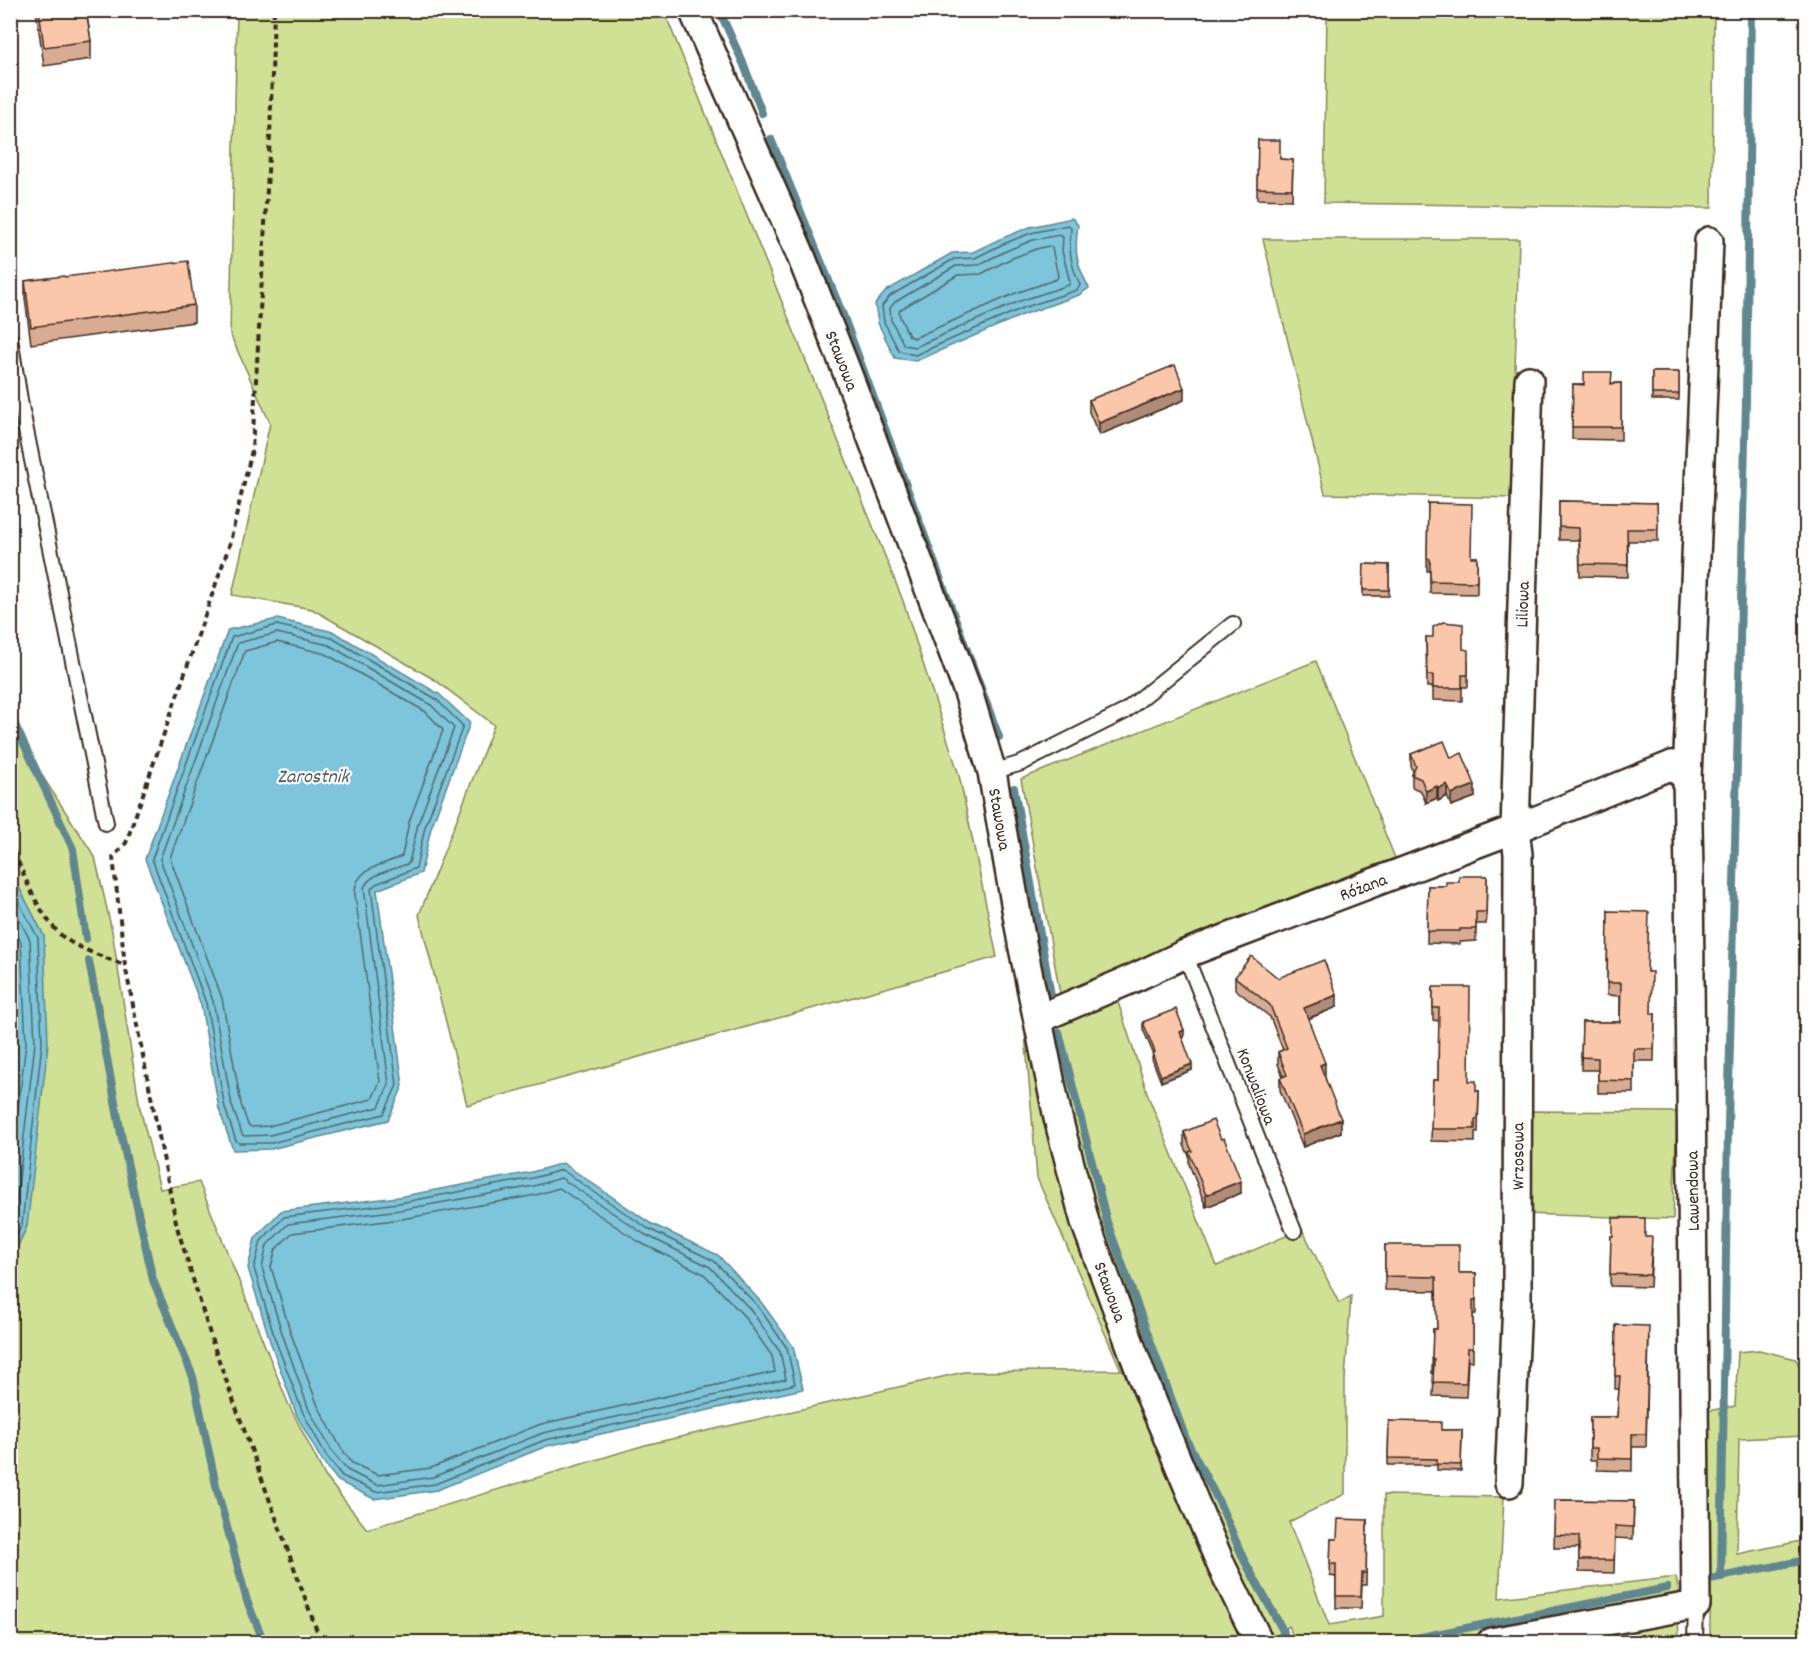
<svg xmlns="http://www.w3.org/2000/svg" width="1817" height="1653" viewBox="0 0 1817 1653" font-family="Dekko,sans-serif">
	<rect width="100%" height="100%" fill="#fff"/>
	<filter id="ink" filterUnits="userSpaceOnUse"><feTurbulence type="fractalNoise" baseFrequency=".0167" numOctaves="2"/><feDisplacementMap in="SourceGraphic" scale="12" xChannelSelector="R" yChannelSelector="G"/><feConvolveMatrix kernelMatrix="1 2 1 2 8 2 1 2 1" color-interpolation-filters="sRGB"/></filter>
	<g filter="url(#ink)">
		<!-- green -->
		<g fill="#d0e094" stroke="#868559" stroke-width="1.5">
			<path d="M237,11H664L902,598L959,775L997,957L467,1105L419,915L494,725L435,680L312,609L232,595L270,423L230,334Z"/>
			<path d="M1327,11H1714L1712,208L1324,203Z"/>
			<path d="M1263,239H1519L1515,370L1521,371L1516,498L1325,494Z"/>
			<path d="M1316,661L1395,858L1179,940L1061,999L1021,779Z"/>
			<path d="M10,708L26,751L95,857L112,931L140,1108L160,1189L199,1182L288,1403L325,1476L367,1529L645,1445L964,1372L1121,1370L1037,1178L1025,1033L1116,996L1149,1098L1217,1266L1302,1229L1339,1303L1351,1296L1345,1379V1494L1289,1522L1329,1625L1384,1616V1495L1504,1497L1499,1598L1676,1577L1680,1598L1439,1642H1296L1288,1626L1270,1642H11V1261L27,1226L44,936L11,872Z"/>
			<path d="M1526,1111L1677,1112L1673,1219L1524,1214Z"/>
			<path d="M1759,1350L1796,1359L1806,1380V1436L1739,1439L1737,1554L1806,1540V1637L1786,1642H1710C1710,1566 1712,1488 1701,1412L1735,1406L1738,1352Z"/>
			<path d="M1678,1614L1679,1642H1544Z"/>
		</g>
		<!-- water -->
		<g fill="#7bc5db" stroke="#61878f" stroke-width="1.5">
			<path d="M1072,218L1078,225C1074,252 1076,263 1089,288L1079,295L1025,314L916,361L895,358L878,323L875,304L886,291L952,253L973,252L1000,239L1030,227Z"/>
			<path d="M277,619L334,632L439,694L470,723L431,828L421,873L377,890L403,1086L388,1120L271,1149L233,1150L219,1109L201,1005L145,859L228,630Z"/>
			<path d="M11,872L44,936L48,1044L27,1226L11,1261Z"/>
			<path d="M563,1163L650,1223L718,1255L761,1302L793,1346L803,1389L547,1446L437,1490L374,1499L338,1481L322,1461L297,1416L270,1341L248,1268L255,1238L281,1211L398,1197L532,1172Z"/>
		</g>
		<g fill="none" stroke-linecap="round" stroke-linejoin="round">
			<!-- shore -->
			<g stroke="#55686a" stroke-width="1.5">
				<path d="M1068,225L1071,228C1069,252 1070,263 1080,285L1077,290L1023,308L915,355L899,351L884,322L882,306L890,296L954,259L975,258L1003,244L1031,233Z"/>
				<path d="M1059,235L1063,237L1062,251L1070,282L1069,285L1020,301L915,347L904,345L891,320L890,308L895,302L956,266L978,265L1006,251L1033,240Z"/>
				<path d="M1049,246L1052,248L1058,276L1057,279L1016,293L914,338L909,336L900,317L899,311L901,309L958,275L981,274L1010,259L1036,249Z"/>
				<path d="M277,625L332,638L436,699L463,726L425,827L416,868L376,884L371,889L397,1085L384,1114L271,1143H239L236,1141L225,1108L206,1003L152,859L232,637Z"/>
				<path d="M277,633L329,645L431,705L454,728L418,824L409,863C395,870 370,872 364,888L389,1084L379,1107L270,1135L244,1136L242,1134L232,1106L213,1001L160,859L238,643Z"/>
				<path d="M277,642L326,654L426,712L443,730L409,822L402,856C383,866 354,867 355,894L380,1082L372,1099L269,1126L251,1127L248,1125L241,1104L222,998L170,858L245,651Z"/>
				<path d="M10,885L38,938L42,1043L22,1224L10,1247"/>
				<path d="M10,901L30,940L35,1043L14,1222L10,1230"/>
				<path d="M10,921L21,942L26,1043L10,1176"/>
				<path d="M562,1170L647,1228L714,1261L757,1305L787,1348L795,1384L750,1395L545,1440L435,1484L376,1492L342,1476L327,1457L303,1413L275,1339L254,1268L261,1241L284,1217L399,1203L533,1178Z"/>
				<path d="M561,1178L644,1234L710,1267L751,1310L780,1352L786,1379L749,1388L543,1433L433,1477L377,1485L347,1470L333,1453L309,1410L283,1336L262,1268L267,1245L288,1224L400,1210L534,1186Z"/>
				<path d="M559,1188L639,1242L704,1274L744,1316L772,1356L775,1372L541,1424L431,1468L378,1475L352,1463L341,1448L318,1406L291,1334L271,1267L276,1249L292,1233L402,1219L536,1195Z"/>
			</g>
			<!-- stream -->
			<g stroke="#61878f" stroke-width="8">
				<path d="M719,10L744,65L762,113"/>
				<path d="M771,139L843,315L999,737"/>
				<path d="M10,714L73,849L86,939"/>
				<path d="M1014,788L1052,1001"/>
				<path d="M89,961L121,1134L153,1280L193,1377L217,1490L247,1601L264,1642"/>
				<path d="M1059,1032L1107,1222L1186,1439L1220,1504L1244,1560L1281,1627L1287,1641"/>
				<path d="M1721,1577L1728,1125L1746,400L1751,10"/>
				<path d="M1700,1581L1806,1560"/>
				<path d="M1396,1642L1667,1588"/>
			</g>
			<defs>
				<g id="service">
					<path d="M10,338L21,406L106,823"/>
					<path d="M992,772L1022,763L1124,712L1233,624"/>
					<path d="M1185,954L1294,1231"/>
					<path d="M1695,1642L1696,1605"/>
				</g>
				<g id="minor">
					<path id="s1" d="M693,10L799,251L845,367L968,692L992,772L1022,943L1058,1118L1085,1222L1143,1379L1222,1567L1259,1642"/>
					<path id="s2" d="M1038,1019L1134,978L1185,954L1515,829L1672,765L1687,778"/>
					<path id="s3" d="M1509,1483L1517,1302L1518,854L1515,829L1529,380"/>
					<path d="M1491,1642L1696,1605L1689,872L1687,778L1709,241"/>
				</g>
			</defs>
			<!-- service casing -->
			<use href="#service" stroke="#3b2a1e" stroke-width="18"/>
			<!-- minor casing -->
			<use href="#minor" stroke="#3b2a1e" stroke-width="32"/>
			<!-- path -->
			<g stroke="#3b2a1e" stroke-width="4" stroke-dasharray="6 4.5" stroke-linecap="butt">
				<path d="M274,10L270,137L252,450L229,546L126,843L113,857L125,965L177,1227L213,1344L321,1642"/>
				<path d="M10,842C23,873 37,913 62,936C74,947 108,959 125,965"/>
			</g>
			<!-- service -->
			<use href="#service" stroke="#fff" stroke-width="14"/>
			<!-- minor -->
			<use href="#minor" stroke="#fff" stroke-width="27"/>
		</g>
		<!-- wall -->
		<g fill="#d8ab93" stroke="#3b2a1e" stroke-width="1.5">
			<path d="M36,10H86L91,41V59L44,66Z"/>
			<path d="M1258,140L1280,159L1293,160L1292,200L1257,199Z"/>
			<path d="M65,277L194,305V322L31,344L25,298V281Z"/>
			<rect x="1652" y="372" width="27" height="28"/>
			<path d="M1621,383V440L1572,439L1573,384Z"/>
			<path d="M1089,400H1184L1099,435L1089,412Z"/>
			<path d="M1559,501L1657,503L1658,541H1628V577L1580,576L1579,540H1559Z"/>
			<path d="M1428,503L1471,557H1477V594L1430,593V571H1427Z"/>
			<path d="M1364,564L1389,565V596H1363Z"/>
			<path d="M1426,637L1463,649L1468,662V687H1462V701L1433,700V687H1427Z"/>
			<path d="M1411,754L1451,758L1475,797L1451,806L1447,796L1438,801L1437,798L1426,803L1421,791L1412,787V775L1413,771L1411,766Z"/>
			<path d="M1487,876L1486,924H1476V941L1460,942V944L1427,943L1428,886H1446Z"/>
			<path d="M1608,911L1648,972L1651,1014H1655L1654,1061H1634V1093H1598V1070H1581L1582,1022H1620V996L1607,995Z"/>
			<path d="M1235,977L1278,978L1337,1007L1308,1019L1341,1132L1303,1147L1280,1090V1078L1283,1076L1278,1064V1052L1283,1050L1270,1017L1235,989Z"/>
			<path d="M1433,987L1469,1081L1476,1091H1479L1478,1132H1475V1142L1431,1141L1433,1080H1438L1439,1021L1433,1020Z"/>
			<path d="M1143,1022L1184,1037H1182L1192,1070L1161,1082L1152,1059L1153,1053L1143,1029Z"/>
			<path d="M1184,1132L1221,1139L1241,1193L1206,1207L1189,1164V1156L1184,1145Z"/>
			<path d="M1611,1236L1645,1237L1652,1249L1650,1287L1610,1286Z"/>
			<path d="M1385,1245L1459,1273H1476V1314H1473V1361H1468L1466,1397L1433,1396L1434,1373H1432L1433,1329H1437L1436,1291L1385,1290Z"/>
			<path d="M1616,1325L1649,1338L1646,1447H1632V1471L1597,1470V1460H1590V1417H1617L1619,1389H1615Z"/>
			<path d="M1389,1421L1441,1430H1462L1461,1471L1437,1470V1465H1388Z"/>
			<path d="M1555,1500L1634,1501L1633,1539L1615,1538L1614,1573L1579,1572V1548H1554Z"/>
			<path d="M1367,1520L1366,1585H1362L1361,1608H1336V1577L1330,1576L1331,1539H1337Z"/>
		</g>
		<!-- shaded-wall -->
		<g fill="#b08b78" stroke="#3b2a1e" stroke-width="1.5">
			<path d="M1184,388V400L1099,435V423Z"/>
			<path d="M1447,784V796L1438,801V789Z"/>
			<path d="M1475,785V797L1451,806V794Z"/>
			<path d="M1437,786V798L1426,803V791Z"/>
			<path d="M1337,995V1007L1304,1020V1008Z"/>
			<path d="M1184,1030V1037L1180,1038V1032Z"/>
			<path d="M1325,1063V1075L1320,1077V1065Z"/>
			<path d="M1192,1064V1070L1161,1082V1076Z"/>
			<path d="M1341,1119V1132L1303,1147V1134Z"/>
			<path d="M1241,1181V1193L1206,1207V1195Z"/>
		</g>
		<!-- building -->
		<g fill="#fbc7ab" stroke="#3b2a1e" stroke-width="1.5">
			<path d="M39,10H86L91,41L44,47Z"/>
			<path d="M1258,140H1280V159L1293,160L1292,189L1257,188Z"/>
			<path d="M188,261L194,305L31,327L25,281L64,276L65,277Z"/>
			<path d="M1175,365L1184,388L1099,423L1089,400Z"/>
			<path d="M1584,372H1612L1611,384L1621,383V427H1572L1573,384L1584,385Z"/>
			<rect x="1652" y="372" width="27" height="22"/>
			<path d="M1559,501L1657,503L1658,529H1627L1628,565L1580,564L1579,528L1559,527Z"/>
			<path d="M1428,503L1472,504L1471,557H1477V582L1430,581V559L1427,558Z"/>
			<path d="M1364,564L1389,565V590H1363Z"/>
			<path d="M1443,622L1463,624V649L1468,650V675H1462V688H1433V675H1427L1426,637H1433V627Z"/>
			<path d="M1444,741L1451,758L1462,753L1475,785L1451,794L1447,784L1438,789L1437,786L1426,791L1421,779L1412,775L1416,766L1411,754Z"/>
			<path d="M1459,876H1487L1486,912H1476V929H1460V931H1427L1428,886H1446V882H1459Z"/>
			<path d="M1608,911L1649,912L1647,972H1652L1651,1014H1655L1654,1049H1634V1081L1598,1080V1058L1581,1057L1582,1022H1620L1621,983H1607Z"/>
			<path d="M1251,956L1278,978L1324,960L1337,995L1304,1008L1325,1063L1320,1065L1341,1119L1303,1134L1280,1078L1287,1075L1278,1052L1287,1048L1270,1005L1235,977Z"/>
			<path d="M1433,987H1470L1469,1081H1476V1091H1479L1478,1119L1475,1120V1129H1431L1433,1080H1438L1439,1008H1433Z"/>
			<path d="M1176,1009L1184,1030L1180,1032L1192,1064L1161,1076L1152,1053L1155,1052L1143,1022Z"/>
			<path d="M1213,1120L1221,1139L1224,1138L1241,1181L1206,1195L1189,1152L1192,1151L1184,1132Z"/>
			<path d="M1613,1218H1645V1237H1652L1650,1275L1610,1274L1611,1236H1613Z"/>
			<path d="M1385,1245H1459V1273H1476V1300H1473V1348H1468L1466,1383L1433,1382L1434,1359H1432L1433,1329H1437L1436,1277L1385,1276Z"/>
			<path d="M1616,1325L1649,1326L1646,1434H1632V1459L1597,1458V1448H1590V1417H1617L1620,1376H1615Z"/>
			<path d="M1389,1421L1441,1422V1430H1462L1461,1465L1437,1464V1459L1388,1458Z"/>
			<path d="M1555,1500L1634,1501L1633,1527L1615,1526L1614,1560H1579V1536L1554,1535Z"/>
			<path d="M1338,1519L1367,1520L1366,1573H1362L1361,1596H1336V1564H1330L1331,1539H1337Z"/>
		</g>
	</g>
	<g text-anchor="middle" stroke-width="4.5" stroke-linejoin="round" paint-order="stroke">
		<!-- street labels -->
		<g font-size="18" fill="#3b2a1e" stroke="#fff">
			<text dy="6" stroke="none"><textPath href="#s1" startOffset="381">Stawowa</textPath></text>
			<text dy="6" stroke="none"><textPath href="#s3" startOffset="879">Liliowa</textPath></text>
			<text dy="6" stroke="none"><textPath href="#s1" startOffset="867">Stawowa</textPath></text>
			<text dy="6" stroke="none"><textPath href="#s2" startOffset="351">Różana</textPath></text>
			<text transform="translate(1257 1086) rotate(69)" y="6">Konwaliowa</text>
			<text dy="6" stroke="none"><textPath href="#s3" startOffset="327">Wrzosowa</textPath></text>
			<text transform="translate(1692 1191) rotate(-91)" y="6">Lawendowa</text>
			<text dy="6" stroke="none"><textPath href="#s1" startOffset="1353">Stawowa</textPath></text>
		</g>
		<!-- water labels -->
		<g font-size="20" font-style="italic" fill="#516060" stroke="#fff">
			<text x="313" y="782">Zarostnik</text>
		</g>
	</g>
	<!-- margin -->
	<rect width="1817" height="1653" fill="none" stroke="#fff" stroke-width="36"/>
	<rect x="18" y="18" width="1781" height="1617" fill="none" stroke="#3b2a1e" stroke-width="2" filter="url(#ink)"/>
</svg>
